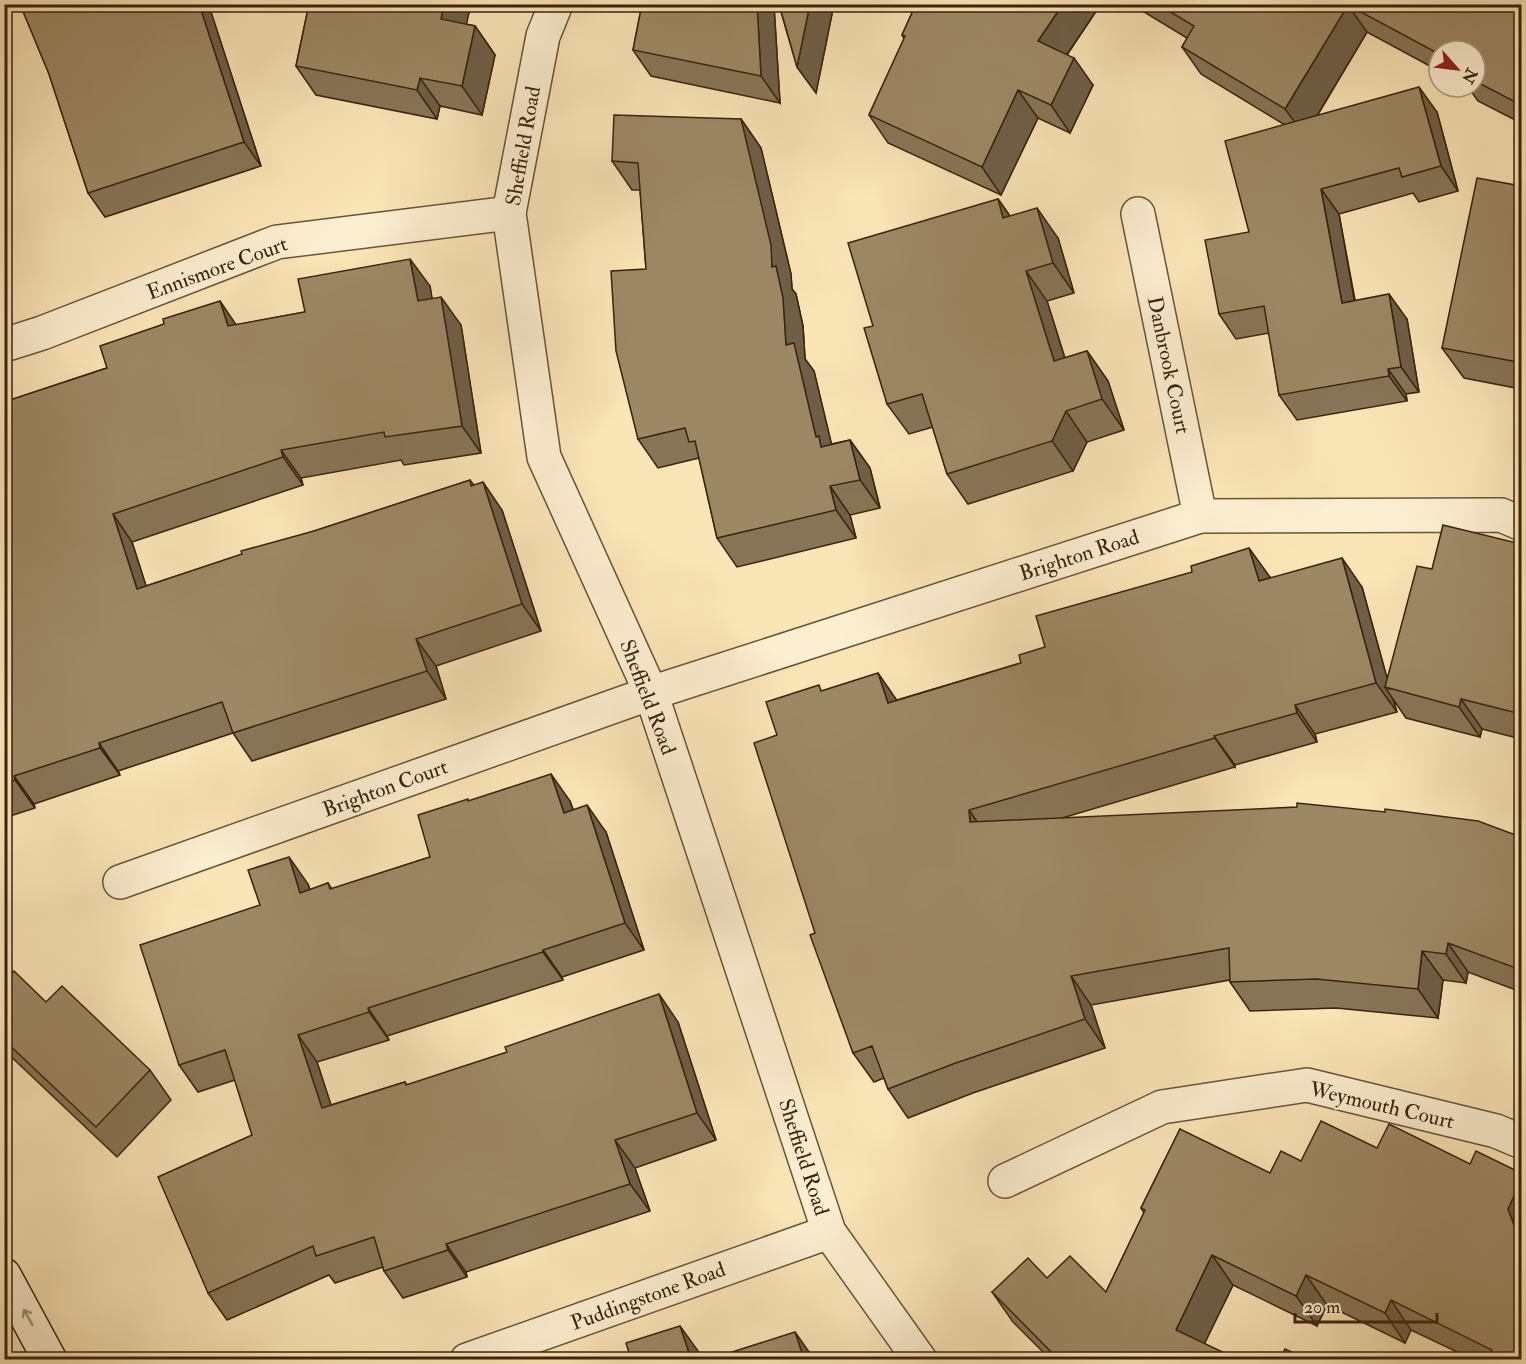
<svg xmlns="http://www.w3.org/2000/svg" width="1526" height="1364" viewBox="0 0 1526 1364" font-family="'IM FELL Double Pica',serif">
	<rect width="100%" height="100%" fill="#fae5b7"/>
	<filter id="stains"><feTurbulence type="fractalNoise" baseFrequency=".00333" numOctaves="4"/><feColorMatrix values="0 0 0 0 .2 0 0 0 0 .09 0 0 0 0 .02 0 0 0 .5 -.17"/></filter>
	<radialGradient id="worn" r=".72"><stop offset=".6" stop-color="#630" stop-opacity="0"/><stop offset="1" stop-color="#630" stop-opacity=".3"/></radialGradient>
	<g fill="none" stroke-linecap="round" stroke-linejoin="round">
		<defs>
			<g id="street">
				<path d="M556,4L543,36L509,213L544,457L651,693L829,1232L920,1360"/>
				<path d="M1138,214L1200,516"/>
				<path d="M4,345L42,333L277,242L509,213"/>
				<path d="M120,882L651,693L1200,516L1501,515L1522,524"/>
				<path d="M1005,1181L1162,1107L1307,1085L1496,1131L1522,1142"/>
				<path d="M467,1360L829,1232"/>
			</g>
			<path id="secondary" d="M4,1275L50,1360"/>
		</defs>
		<!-- street casing -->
		<use href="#street" stroke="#695437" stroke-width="36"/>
		<!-- secondary casing -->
		<use href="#secondary" stroke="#39230c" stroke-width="36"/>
		<!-- street -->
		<use href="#street" stroke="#fceed0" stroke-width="33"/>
		<!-- secondary -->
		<use href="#secondary" stroke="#fceed0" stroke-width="33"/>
	</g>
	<!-- wall -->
	<g fill="#877557" stroke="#39230c" stroke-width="1.5">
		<path d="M20,4H211L213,7L210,9L261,166L105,217L88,193L49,74Z"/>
		<path d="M309,4H471L466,24L475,26L495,55L482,115L440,106L437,119L316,95L296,66Z"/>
		<path d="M642,4H834L816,93L797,67L779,5L774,6L780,103L651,76L633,50Z"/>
		<path d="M837,4H851L848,9Z"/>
		<path d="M916,4H1101L1067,55L1093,85L1070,133L1038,118L1001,195L888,143L869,115L904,39L902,35Z"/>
		<path d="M1131,4H1521V123L1478,101L1468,87H1475V51H1439V71L1367,32L1317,116L1437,112L1458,191L1419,202L1413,193L1339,214L1355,300L1407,319L1419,392L1406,394L1407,401L1297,420L1279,395L1269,333L1236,339L1219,314L1249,232L1285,125L1201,74L1182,47L1187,38Z"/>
		<path d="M741,119L761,148L791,274L792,289L796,294L803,326L805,359L814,371L831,444L850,440L870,468L880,508L850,515L856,538L737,567L717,538L699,458L658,468L638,439L646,269L640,190H632L612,161Z"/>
		<path d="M1521,186V389L1464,378L1442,348Z"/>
		<path d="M998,199L1010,216L1058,238L1074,293L1047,301L1065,358L1087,351L1108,381L1124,430L1087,442L1073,471L968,504L947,474L933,427L909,434L887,404L873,326Z"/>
		<path d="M430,286L432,299L461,325L481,453L404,465L401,460L301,478L303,485L132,542L146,586L470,480L474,485L502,510L541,631L436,666L446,699L252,761L233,733L118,771L120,775L34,804L35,808L4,818V402L236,325L305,312Z"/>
		<path d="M1521,544V739L1482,729L1480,737L1406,718L1393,699L1397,712L1315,734L1317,742L1235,765V767L1062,818L1521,837V992L1468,972L1466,983L1443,980L1438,1018L1336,1008L1250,1011L1230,982V980L1091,1005L1105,1048L973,1093L908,1118L888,1089L884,1078L874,1082L853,1053L815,933L777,735L823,691L897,700L1021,663L1045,647L1270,577V578L1362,587L1387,678L1432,569Z"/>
		<path d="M469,801H570L573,809L606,832L644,950L562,977L563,980L387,1036L389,1040L317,1062L331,1105L405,1082L407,1085L678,1022L716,1140L635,1168L650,1211L466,1272L467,1277L403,1298L384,1271L383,1267L335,1283L329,1275L227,1320L208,1293L252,1135L235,1080L198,1092L179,1065L260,905L308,884L310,890L328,883L332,889L430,857Z"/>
		<path d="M4,981L46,1002L150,1070L171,1100L117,1157L4,1050Z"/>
		<path d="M1180,1129L1521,1359H1472L1411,1330L1405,1343L1327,1305L1317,1326L1233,1285L1204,1344L1237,1359H1050L1013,1322L992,1292L1047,1278L1106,1292L1144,1213L1141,1208Z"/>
	</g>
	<!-- shaded-wall -->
	<g fill="#6e5f47" stroke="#39230c" stroke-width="1.5">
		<path d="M199,4H207L210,9L261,166L244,142Z"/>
		<path d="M444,4H471L461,48L441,19Z"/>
		<path d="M757,4H773L774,6L780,103L761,76Z"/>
		<path d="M810,4H834L816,93L797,67Z"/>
		<path d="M845,4H851L848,9Z"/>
		<path d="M1063,4H1101L1057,69L1038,41Z"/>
		<path d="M1348,5L1367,32L1305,136L1285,109Z"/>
		<path d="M475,26L495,55L482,115L462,86Z"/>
		<path d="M1074,58L1093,85L1070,133L1051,105Z"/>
		<path d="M420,78L440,106L437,119L417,90Z"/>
		<path d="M1419,87L1437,112L1458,191L1441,166Z"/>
		<path d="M1018,90L1038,118L1001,195L982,167Z"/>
		<path d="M741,119L761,148L791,274L792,289L796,294L803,326L805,359L814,371L835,458L821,447L816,437L786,345L772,267Z"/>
		<path d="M1321,189L1339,214L1359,327L1342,303Z"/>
		<path d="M998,199L1019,229L1003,218Z"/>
		<path d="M1037,208L1058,238L1074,293L1053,263Z"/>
		<path d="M410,259L430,286L437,329L418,301Z"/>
		<path d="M1026,271L1047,301L1075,391L1054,361Z"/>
		<path d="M1389,294L1407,319L1419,392L1401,367Z"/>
		<path d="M441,297L461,325L481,453L462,426Z"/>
		<path d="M220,301L239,329L228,326Z"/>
		<path d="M1521,342V368L1518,362Z"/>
		<path d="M1087,351L1108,381L1124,430L1102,399Z"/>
		<path d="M1388,369L1406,394L1407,401L1389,376Z"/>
		<path d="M1066,411L1087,442L1073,471L1052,441Z"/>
		<path d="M850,440L870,468L880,508L860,480Z"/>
		<path d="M281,450L301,478L303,485L283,457Z"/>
		<path d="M483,482L502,510L541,631L522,604Z"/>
		<path d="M830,486L850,515L856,538L836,510Z"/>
		<path d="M113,514L132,542L156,617L137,589Z"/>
		<path d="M1249,548L1270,577L1279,610L1259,581Z"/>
		<path d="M1342,558L1362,587L1390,689L1385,687L1393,699L1397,712L1376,683Z"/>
		<path d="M416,639L436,666L446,699L427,671Z"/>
		<path d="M878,673L898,702L888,703Z"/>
		<path d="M1461,699L1482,729L1480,737L1459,707Z"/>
		<path d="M1295,705L1315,734L1317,742L1297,713Z"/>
		<path d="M1214,736L1235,765V767L1215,738Z"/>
		<path d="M99,743L118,771L120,775L100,748Z"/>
		<path d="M551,774L570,801L583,840L564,813Z"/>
		<path d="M14,776L34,804L35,808L15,780Z"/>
		<path d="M587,805L606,832L644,950L625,923Z"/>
		<path d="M969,810L989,839L970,822Z"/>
		<path d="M289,857L308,884L319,920L300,893Z"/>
		<path d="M1448,943L1468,972L1466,983L1446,954Z"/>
		<path d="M543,950L562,977L563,980L543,952Z"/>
		<path d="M1422,951L1443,980L1438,1018L1418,989Z"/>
		<path d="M1071,976L1091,1005L1105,1048L1085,1019Z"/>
		<path d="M659,994L678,1022L716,1140L697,1113Z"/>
		<path d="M368,1008L387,1036L389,1040L369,1012Z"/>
		<path d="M298,1035L317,1062L341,1136L322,1108Z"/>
		<path d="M615,1140L635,1168L650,1211L630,1184Z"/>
		<path d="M1521,1181V1242L1518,1236L1508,1209Z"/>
		<path d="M446,1244L466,1272L467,1277L448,1250Z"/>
		<path d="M1212,1255L1233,1285L1197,1359L1176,1330Z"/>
		<path d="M1306,1275L1327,1305L1317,1326L1296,1296Z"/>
		<path d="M1391,1300L1411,1330L1405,1343L1385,1313Z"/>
		<path d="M680,1326L701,1355L702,1359H691Z"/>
		<path d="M795,1332L814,1359H804Z"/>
	</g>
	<!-- building -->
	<g fill="#9d8865" stroke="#39230c" stroke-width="1.5">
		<path d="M20,4H199L244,142L88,193L49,74Z"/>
		<path d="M309,4H444L441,19L475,26L462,86L420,78L417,90L296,66Z"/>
		<path d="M642,4H757L761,76L633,50Z"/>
		<path d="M779,4H810L797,67Z"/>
		<path d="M916,4H1063L1038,41L1074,58L1051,105L1018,90L982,167L869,115L905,36L902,35Z"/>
		<path d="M1157,4H1521V101H1520L1519,104L1475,81V51H1439V54L1348,5L1285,109L1182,47L1194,26Z"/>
		<path d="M1419,87L1441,166L1402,177L1399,168L1321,189L1342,303L1389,294L1401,367L1388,369L1389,376L1279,395L1264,306L1219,314L1205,240L1249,232L1225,141Z"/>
		<path d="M614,115L741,119L771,245L772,267L776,266L783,298L786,345L794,343L816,437L819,436L821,447L850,440L860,480L830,486L836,510L717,538L695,441L689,442L685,428L638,439L616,351L611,271L646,269L638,163L612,161Z"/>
		<path d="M1477,178L1521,186V342L1518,362L1442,348Z"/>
		<path d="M998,199L1003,218L1037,208L1053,263L1026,271L1054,361L1087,351L1102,399L1066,411L1052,441L947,474L922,394L887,404L864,328L873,326L848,243Z"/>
		<path d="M410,259L418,301L441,297L462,426L385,437L384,432L281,450L283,457L113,514L137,589L242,554L241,551L314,531L470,480L471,486L483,482L522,604L416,639L427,671L233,733L222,702L99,743L100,748L14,776L15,780L4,784V402L107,368L100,346L164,324L163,319L220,301L228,326L305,312L298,279Z"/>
		<path d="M1443,525L1521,544V714L1461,699L1459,707L1385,687L1417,566L1432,569Z"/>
		<path d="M1249,548L1259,581L1342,558L1376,683L1295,705L1297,713L1214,736L1215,738L969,810L970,822L1297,807V803L1385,812V809L1478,821L1521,837V970L1448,943L1446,954L1422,951L1418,989L1316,979L1230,982L1229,948L1071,976L1085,1019L953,1064L888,1089L872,1046L853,1053L810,935L815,933L754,743L777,735L766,702L819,685L821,691L878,673L888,703L1021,663L1019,655L1045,647L1036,616L1192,572L1191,566Z"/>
		<path d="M551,774L564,813L587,805L625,923L543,950V952L368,1008L369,1012L298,1035L322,1108L405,1082L406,1085L507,1052L505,1047L659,994L697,1113L615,1140L630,1184L446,1244L448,1250L384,1271L374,1237L316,1256L313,1246L208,1293L158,1177L252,1135L225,1050L179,1065L140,945L260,905L248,870L289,857L300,893L328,883L330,889L430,857L418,815L468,799V801Z"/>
		<path d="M14,971L46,1002L62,986L150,1070L96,1127L4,1040V981Z"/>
		<path d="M1321,1121L1377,1148L1389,1124L1470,1164L1476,1151L1521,1173V1181L1508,1209L1518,1236L1521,1238V1359H1487L1492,1350L1391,1300L1385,1313L1306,1275L1296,1296L1212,1255L1176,1330L1237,1359H1058L992,1292L1028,1258L1047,1278L1070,1256L1106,1292L1145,1210L1141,1208L1180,1129L1270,1173L1281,1151L1301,1161Z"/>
		<path d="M680,1326L691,1359H631L626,1343Z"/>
		<path d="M795,1332L804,1359H710Z"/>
		<path d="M1285,1349L1306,1359H1280Z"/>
	</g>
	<!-- one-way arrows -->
	<defs><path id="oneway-shaft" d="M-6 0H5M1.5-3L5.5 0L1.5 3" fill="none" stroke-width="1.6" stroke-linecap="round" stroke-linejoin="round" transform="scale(1.5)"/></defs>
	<use stroke="#a49378" href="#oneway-shaft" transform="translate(28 1317) rotate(-119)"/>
	<g text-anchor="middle" stroke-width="4.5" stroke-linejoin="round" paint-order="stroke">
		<!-- street labels -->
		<g font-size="21" fill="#39230c" stroke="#fceed0">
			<text transform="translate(523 146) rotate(-80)" y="7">Sheffield Road</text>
			<text transform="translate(217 268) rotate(-20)" y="7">Ennismore Court</text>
			<text transform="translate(1169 365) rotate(78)" y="7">Danbrook Court</text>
			<text transform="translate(1079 555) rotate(-18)" y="7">Brighton Road</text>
			<text transform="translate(648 697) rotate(69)" y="7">Sheffield Road</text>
			<text transform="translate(385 788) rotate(-20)" y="7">Brighton Court</text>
			<text transform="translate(1382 1105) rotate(13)" y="7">Weymouth Court</text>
			<text transform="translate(804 1157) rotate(72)" y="7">Sheffield Road</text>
			<text transform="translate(648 1296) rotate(-20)" y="7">Puddingstone Road</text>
		</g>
	</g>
	<!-- margin -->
	<rect width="1526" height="1364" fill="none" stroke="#fae5b7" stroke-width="24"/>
	<rect x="6" y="6" width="1514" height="1352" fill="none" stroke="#39230c" stroke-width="3"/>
	<rect x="12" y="12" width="1502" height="1340" fill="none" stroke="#39230c" stroke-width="1.5"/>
	<!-- north arrow -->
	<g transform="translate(1457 69) rotate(118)"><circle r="28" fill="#fceed0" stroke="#ae9d82" stroke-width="1.5"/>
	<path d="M0-4.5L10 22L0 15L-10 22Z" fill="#8f2418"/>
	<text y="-9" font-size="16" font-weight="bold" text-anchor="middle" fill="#39230c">N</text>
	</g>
	<!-- scale -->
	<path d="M1295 1313v9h142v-9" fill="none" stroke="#39230c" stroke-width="3"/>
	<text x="1304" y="1313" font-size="18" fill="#39230c" stroke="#fceed0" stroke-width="4.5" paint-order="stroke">20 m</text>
	<rect width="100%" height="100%" filter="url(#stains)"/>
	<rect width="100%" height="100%" fill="url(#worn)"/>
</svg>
